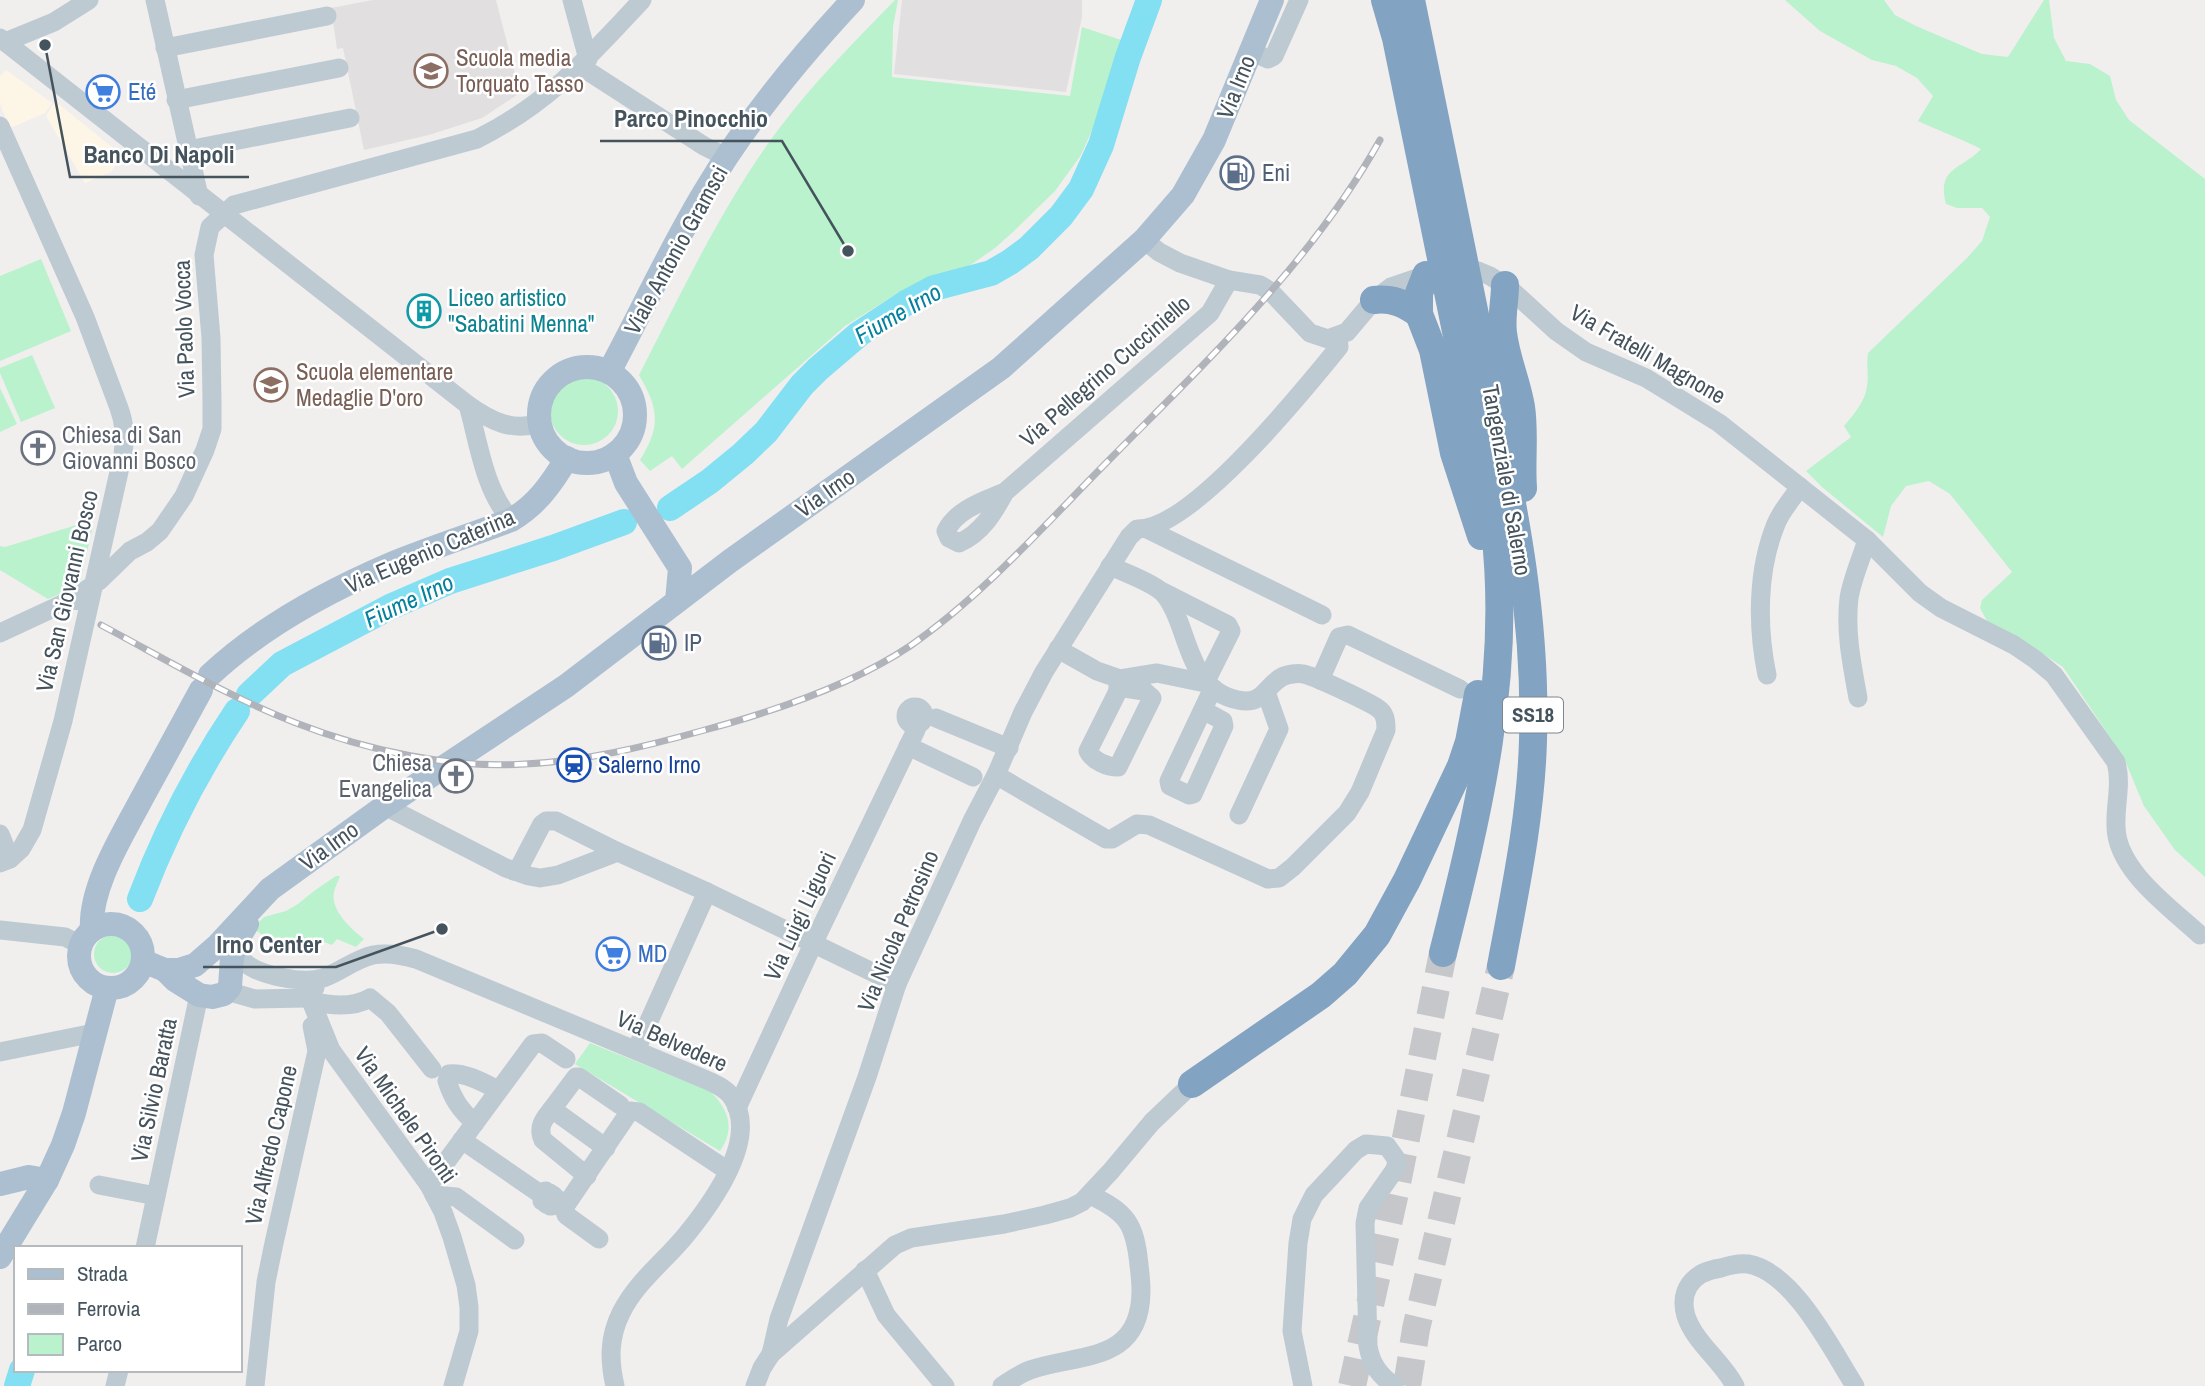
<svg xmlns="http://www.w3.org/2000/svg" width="2205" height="1386" viewBox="0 0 2205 1386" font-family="'Archivo Narrow',sans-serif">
	<rect width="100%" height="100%" fill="#f1eeee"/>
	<!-- commercial -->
	<g fill="#fdf6e6">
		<path d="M6,70L52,103L45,113L10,128L0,104V76Z"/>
		<path d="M55,101L123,156L111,172L85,183L46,116Z"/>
	</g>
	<!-- education -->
	<g fill="#e2dfe0">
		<path d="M373,0H496L520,93L482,118L429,135L364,150L343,48L337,49L331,8Z"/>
		<path d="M902,0H1082V17L1066,92L894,74Z"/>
	</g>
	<!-- green -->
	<g fill="#b9f2cd">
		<path d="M895,0H898L893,27L892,77L1070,96L1082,27L1124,41L1116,76L1081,155L1055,191L1014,231L995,248L969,266L895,295L845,326L682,469L672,456L650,471L640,460C661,426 659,409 639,375C682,292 722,205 778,130C813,83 854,42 895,0Z"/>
		<path d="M1785,0H1884L1895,15L1916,26L1982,54L2008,57L2044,0H2049L2054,38L2066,61L2090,64L2110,76L2116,100L2129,120L2205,179V877L2175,850L2144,806L2124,758L2063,667L2019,638L1987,621L1980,608L1982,600L2012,572L1950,494L1929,481L1906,486L1891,506L1883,537L1822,487L1806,471L1851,437L1844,426C1853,415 1865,402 1867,387C1869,376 1866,365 1868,353L1967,258L1982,241L1990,217L1982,208H1957L1946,204C1936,167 1963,169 1981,149C1960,138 1939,131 1918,121L1933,96L1917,78L1896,66L1872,60L1820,31Z"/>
		<path d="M41,259L71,331L0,361V276Z"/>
		<path d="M32,355L55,408L21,422L0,373V368Z"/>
		<circle cx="584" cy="411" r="34"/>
		<path d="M0,388L17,424L0,432Z"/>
		<path d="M83,523L93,526L79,586L48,599L0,570V546L5,547Z"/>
		<path d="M336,876H340C338,881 335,887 334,892C330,910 351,929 364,939L356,947L337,939L332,945L311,937L306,944L287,938L265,937L257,931L258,923L264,917L286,911L298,904L314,891Z"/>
		<circle cx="113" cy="954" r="19"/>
		<path d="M590,1043L710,1091C728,1109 736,1128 720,1151L575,1064Z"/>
	</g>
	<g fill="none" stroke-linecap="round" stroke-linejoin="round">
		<!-- river -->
		<g stroke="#83dff2" stroke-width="26">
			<path d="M670,508L710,481L743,454L766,432L802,385L818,369L859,334L906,303L934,288L991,273L1010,262L1029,248L1061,216L1081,189L1101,145L1128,57L1149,0"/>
			<path d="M249,695L282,664L390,607L450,581L553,548L624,522"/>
			<path d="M140,899C165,833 198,769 237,711"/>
			<path d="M17,1386L22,1370"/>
		</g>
		<!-- highway-tunnel -->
		<g stroke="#c6c7ca" stroke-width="28" stroke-dasharray="28 14" stroke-linecap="butt">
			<path d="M1352,1386L1396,1188L1443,953"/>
			<path d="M1407,1386L1416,1329L1501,966"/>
		</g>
		<!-- minor -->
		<g stroke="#becad2" stroke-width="19">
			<path d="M155,0L199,196"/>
			<path d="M572,0L588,59"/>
			<path d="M0,38L468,405C479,444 484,489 511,520"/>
			<path d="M5,42L54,22L89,0"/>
			<path d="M165,48L327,16"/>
			<path d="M1250,51L1268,59L1274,56L1299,0"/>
			<path d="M580,66L704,146L726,157"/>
			<path d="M176,100L339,68"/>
			<path d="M0,126L85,317L119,408C125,424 125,437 123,454L63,721L32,830L21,849L10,859L0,863"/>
			<path d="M188,150L350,118"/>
			<path d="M1144,240L1159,252L1180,263L1229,280L1260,285L1270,291L1310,333L1328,339L1347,332L1374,300L1391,287L1426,275L1478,271L1490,276L1509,288L1556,331L1586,352L1646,378L1719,423L1867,540L1920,593L1941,608L2014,645L2036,660L2054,675L2116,762C2122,784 2115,804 2116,826C2116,870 2171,908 2200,935"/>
			<path d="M468,405C491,421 512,432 540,423"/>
			<path d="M1005,492C984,501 957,509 946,531L949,538L959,543C982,533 994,512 1005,492L1210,313L1229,280"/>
			<path d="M1147,529L1322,615"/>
			<path d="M71,600L99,581L130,551L147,542L160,531L184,496L205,450L212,429V401L211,338L204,255L210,227L234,205L477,139C549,103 588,58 642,0"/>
			<path d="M0,633L71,600L82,601"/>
			<path d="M1058,649L1097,671L1120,679L1157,673L1205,683L1231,631L1228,625L1163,592"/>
			<path d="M1767,675C1757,627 1757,570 1776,524C1781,511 1792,499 1800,487"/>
			<path d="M1320,680L1339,637L1348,635L1460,689"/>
			<path d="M1118,687L1144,691L1152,698L1118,767C1107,767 1093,761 1088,751L1117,693L1120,679"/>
			<path d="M1858,698C1852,665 1845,632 1849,598C1852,579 1861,559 1867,540"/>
			<circle cx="915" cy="716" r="9"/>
			<path d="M1203,710L1223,721L1224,726L1193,794L1189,795L1170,786L1169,781L1213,688"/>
			<path d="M936,718L1009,748"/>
			<path d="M908,746L973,777"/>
			<path d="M996,775L1106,839H1112L1137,824L1149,825L1268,879L1279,878L1293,867L1347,813L1360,792L1386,730C1386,723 1386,715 1380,710C1374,704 1312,675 1303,674C1298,673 1287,674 1282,677C1265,686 1263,706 1238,700C1193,691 1190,644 1174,610C1171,604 1167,596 1162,592C1149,581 1125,573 1110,566"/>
			<path d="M385,806L506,868L529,876L540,878L558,875L618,852L707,892L897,984"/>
			<path d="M1239,815L1279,729L1266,692"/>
			<path d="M0,834L10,859"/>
			<path d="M514,871L520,866L542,824L546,821H556L618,852"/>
			<path d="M0,930L65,937L75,942L80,949"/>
			<path d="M236,942C237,950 237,957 244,962C260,976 303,984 323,978C340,972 355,959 373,955C388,952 402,955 416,959L709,1081C717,1085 726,1089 731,1096C761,1137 712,1203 686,1235C665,1261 636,1282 621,1313C609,1337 609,1360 615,1386"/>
			<path d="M227,991L255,999L306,998L315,988"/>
			<path d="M306,998L311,1001L331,1050L429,1185L443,1212L452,1237L466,1285L469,1307V1331L453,1386"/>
			<path d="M311,1001C331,1006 353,1008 370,998L388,1013L432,1069"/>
			<path d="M636,1050L707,892"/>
			<path d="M0,1052L94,1033"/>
			<path d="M737,1108L814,942L916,730L915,725"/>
			<path d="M552,1109L576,1077H579L620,1105"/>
			<path d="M475,1123C460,1110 453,1099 447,1081L449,1074C465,1072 484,1083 498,1090"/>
			<path d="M462,1140L539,1193L546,1191L542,1201L550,1193L546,1204L553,1195L555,1197L550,1206H552L557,1199L566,1205"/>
			<path d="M587,1176L543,1140C537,1127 544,1119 552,1109L606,1148"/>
			<path d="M99,1185L156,1196"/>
			<path d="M429,1185L533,1044L542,1043L566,1059"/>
			<path d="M434,1195L456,1197L515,1240"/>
			<path d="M599,1239L566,1215L564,1208L630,1111L639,1112L728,1171"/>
			<path d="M145,1248L199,995"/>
			<path d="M865,1270L886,1315L945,1386"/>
			<path d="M771,1354L895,1245L911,1238L1004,1224L1045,1215L1070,1208L1082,1202L1111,1171L1152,1122L1192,1084"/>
			<path d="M115,1386L119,1370"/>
			<path d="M255,1386L266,1282L274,1243L317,1051L312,1026"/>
			<path d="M755,1386L762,1368L771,1354L779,1319L867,1077L897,984L972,821L996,775L1023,712L1044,672L1129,537L1137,529C1191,530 1305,389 1339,347L1338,337"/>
			<path d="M1002,1386C1011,1380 1019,1374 1030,1370C1079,1353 1140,1364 1141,1292C1141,1283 1140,1273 1139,1265C1135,1224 1127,1212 1090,1195"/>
			<path d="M1303,1386L1292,1331L1298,1243L1302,1219L1314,1195L1356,1150L1366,1144L1387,1146L1397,1160L1396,1168L1368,1208L1365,1223L1368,1346C1371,1364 1379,1375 1394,1386"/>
			<path d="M1735,1386C1722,1361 1695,1343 1686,1316C1681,1299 1685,1284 1701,1274C1707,1271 1714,1269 1721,1268C1730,1265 1739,1263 1748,1264C1793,1271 1832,1350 1855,1386"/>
		</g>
		<!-- major -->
		<g stroke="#acbfd0" stroke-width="24">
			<circle cx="587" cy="415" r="48"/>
			<path d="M609,372C641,313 669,251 704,193C745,123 798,59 853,0"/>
			<path d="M615,454L626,483L680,568L677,601"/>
			<path d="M210,675C259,629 328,591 391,564C430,548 471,535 511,520C537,505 552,483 567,458"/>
			<circle cx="111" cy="956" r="32"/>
			<path d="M92,930C89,888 122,836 141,800C161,763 181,726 201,690"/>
			<path d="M143,961L165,970L175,980L199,995L212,997L224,994L230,987L232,957L236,942L247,924"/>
			<path d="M165,970H179L195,965L218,945L270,889L385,806L566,686L730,561L1001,368L1144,240L1183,195L1214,140L1272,0"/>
			<path d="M0,1184L29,1177L47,1180"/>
			<path d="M0,1257L47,1180L63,1145L74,1113L107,988"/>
		</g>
		<!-- highway -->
		<g stroke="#82a3c1" stroke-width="28">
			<path d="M1385,0L1396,38L1484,468C1488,489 1493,510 1495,531C1512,676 1478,814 1443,953"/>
			<path d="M1411,0C1438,128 1464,256 1489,384C1513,504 1537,617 1533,740C1531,816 1515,891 1501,966"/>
			<path d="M1426,275L1419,293V314L1433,350L1454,453L1481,536"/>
			<path d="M1505,285C1505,301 1501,317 1503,333C1506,359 1517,382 1521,407C1525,433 1521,461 1523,488"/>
			<path d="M1374,300C1392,298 1404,303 1419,314"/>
			<path d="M1192,1084L1321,995L1345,974L1377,935L1407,880L1461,766L1469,742L1478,694"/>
		</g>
		<defs>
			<path id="rail" d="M101,625C165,659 229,697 296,723C365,750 452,769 525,764C585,761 644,747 701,731C769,713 852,685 910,646C986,593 1049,520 1115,454C1211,357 1313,260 1380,140"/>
		</defs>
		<!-- rail casing -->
		<use href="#rail" stroke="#b0b4ba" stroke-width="7"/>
		<!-- rail -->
		<use href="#rail" stroke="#fff" stroke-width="4.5" stroke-dasharray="13" stroke-linecap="butt"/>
	</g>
	<!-- icons -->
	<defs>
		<symbol id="school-ring" viewBox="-11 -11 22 22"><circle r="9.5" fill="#fff" stroke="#8d6e63" stroke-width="1.5"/><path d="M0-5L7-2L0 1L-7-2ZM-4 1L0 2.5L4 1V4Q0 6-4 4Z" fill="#8d6e63"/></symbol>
		<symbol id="supermarket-ring" viewBox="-11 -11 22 22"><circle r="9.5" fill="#fff" stroke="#3f7fe0" stroke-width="1.5"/><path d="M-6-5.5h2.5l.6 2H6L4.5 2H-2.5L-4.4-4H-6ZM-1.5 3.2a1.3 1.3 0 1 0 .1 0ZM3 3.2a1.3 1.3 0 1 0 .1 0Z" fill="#3f7fe0"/></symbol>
		<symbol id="fuel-ring" viewBox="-11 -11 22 22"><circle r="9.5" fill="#fff" stroke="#5c6f8a" stroke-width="1.5"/><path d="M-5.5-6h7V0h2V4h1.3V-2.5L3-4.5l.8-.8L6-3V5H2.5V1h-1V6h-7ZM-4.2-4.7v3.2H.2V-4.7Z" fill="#5c6f8a"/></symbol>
		<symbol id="building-ring" viewBox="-11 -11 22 22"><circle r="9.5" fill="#fff" stroke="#0f9aa8" stroke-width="1.5"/><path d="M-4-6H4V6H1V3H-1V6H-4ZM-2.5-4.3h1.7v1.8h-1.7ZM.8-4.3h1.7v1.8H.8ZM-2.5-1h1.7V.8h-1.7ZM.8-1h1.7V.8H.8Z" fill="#0f9aa8"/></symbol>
		<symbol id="church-ring" viewBox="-11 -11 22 22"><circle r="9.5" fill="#fff" stroke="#6b7280" stroke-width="1.5"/><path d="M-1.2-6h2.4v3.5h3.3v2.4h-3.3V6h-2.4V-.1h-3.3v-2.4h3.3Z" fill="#6b7280"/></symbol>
		<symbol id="station-ring" viewBox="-11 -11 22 22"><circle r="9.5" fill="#fff" stroke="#1a4fb4" stroke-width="1.5"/><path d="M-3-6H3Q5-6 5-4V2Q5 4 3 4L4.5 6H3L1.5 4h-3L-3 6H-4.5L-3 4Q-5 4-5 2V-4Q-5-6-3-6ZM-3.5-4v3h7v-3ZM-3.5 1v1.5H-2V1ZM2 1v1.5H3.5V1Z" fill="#1a4fb4"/></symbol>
	</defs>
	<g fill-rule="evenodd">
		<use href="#school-ring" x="412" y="52" width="38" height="38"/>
		<use href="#supermarket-ring" x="84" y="73" width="38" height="38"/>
		<use href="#fuel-ring" x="1218" y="154" width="38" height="38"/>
		<use href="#building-ring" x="405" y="292" width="38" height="38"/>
		<use href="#school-ring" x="252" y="366" width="38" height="38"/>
		<use href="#church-ring" x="19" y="429" width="38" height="38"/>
		<use href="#fuel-ring" x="640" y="624" width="38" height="38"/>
		<use href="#station-ring" x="555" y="746" width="38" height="38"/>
		<use href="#church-ring" x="437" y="757" width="38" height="38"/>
		<use href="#supermarket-ring" x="594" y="935" width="38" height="38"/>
	</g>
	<g text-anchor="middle" stroke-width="5" stroke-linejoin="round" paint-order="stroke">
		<!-- shield labels -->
		<rect fill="#fff" stroke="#7d878e" stroke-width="2" x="1503" y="697.5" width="60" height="35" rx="5"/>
		<g font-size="21" font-weight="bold" fill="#45535d">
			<text x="1533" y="722">SS18</text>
		</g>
		<!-- education labels -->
		<g font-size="23" fill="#785e54" stroke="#fff" text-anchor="start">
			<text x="456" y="66">Scuola media<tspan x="456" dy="26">Torquato Tasso</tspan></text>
			<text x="296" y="380">Scuola elementare<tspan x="296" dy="26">Medaglie D'oro</tspan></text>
		</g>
		<!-- street labels -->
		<g font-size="23" fill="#45535d" stroke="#fff">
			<text transform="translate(1236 87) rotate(-68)" y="8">Via Irno</text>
			<text transform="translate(676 250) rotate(-61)" y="8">Viale Antonio Gramsci</text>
			<text transform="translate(184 329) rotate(-92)" y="8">Via Paolo Vocca</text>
			<text transform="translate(1648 354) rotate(30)" y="8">Via Fratelli Magnone</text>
			<text transform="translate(1105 371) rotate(-41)" y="8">Via Pellegrino Cucciniello</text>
			<text transform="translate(1507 480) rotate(80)" y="8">Tangenziale di Salerno</text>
			<text transform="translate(825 493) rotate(-35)" y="8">Via Irno</text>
			<text transform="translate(430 551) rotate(-23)" y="8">Via Eugenio Caterina</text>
			<text transform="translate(67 591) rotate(-77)" y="8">Via San Giovanni Bosco</text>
			<text transform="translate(329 846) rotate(-36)" y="8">Via Irno</text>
			<text transform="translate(800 916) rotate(-65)" y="8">Via Luigi Liguori</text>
			<text transform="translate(898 931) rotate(-67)" y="8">Via Nicola Petrosino</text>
			<text transform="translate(672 1041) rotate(24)" y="8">Via Belvedere</text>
			<text transform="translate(154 1090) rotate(-78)" y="8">Via Silvio Baratta</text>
			<text transform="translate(406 1115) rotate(55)" y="8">Via Michele Pironti</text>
			<text transform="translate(271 1145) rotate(-77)" y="8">Via Alfredo Capone</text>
		</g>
		<!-- shop labels -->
		<g font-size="23" fill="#366cbe" stroke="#fff" text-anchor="start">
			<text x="128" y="100">Eté</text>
			<text x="638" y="962">MD</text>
		</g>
		<!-- service labels -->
		<g font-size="23" fill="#4e5e75" stroke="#fff" text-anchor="start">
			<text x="1262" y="181">Eni</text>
			<text x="684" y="651">IP</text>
		</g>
		<!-- culture labels -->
		<g font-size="23" fill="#0d838f" stroke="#fff" text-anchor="start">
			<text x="448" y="306">Liceo artistico<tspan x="448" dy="26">"Sabatini Menna"</tspan></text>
		</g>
		<!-- worship labels -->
		<g font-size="23" fill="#5b616d" stroke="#fff" text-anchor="start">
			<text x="62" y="443">Chiesa di San<tspan x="62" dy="26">Giovanni Bosco</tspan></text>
			<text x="432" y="771" text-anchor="end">Chiesa<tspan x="432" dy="26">Evangelica</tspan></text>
		</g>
		<!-- transit labels -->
		<g font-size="23" fill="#164399" stroke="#fff" text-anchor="start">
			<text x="598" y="773">Salerno Irno</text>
		</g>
		<!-- water labels -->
		<g font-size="24" font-style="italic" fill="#04819c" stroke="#fff">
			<text transform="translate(898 314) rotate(-30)" y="8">Fiume Irno</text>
			<text transform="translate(409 601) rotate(-25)" y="8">Fiume Irno</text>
		</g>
	</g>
	<!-- callouts -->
	<path fill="none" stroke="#45535d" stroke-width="2.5" d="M848 251L782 141H600M45 45L70 177H249M442 929L336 967H203"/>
	<g fill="#45535d" stroke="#fff" stroke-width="2.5">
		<circle cx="848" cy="251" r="7"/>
		<circle cx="45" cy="45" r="7"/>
		<circle cx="442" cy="929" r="7"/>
	</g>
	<g font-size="24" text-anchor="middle" font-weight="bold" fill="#45535d" stroke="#fff" stroke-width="5" stroke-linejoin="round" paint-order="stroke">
		<text x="691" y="127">Parco Pinocchio</text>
		<text x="159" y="163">Banco Di Napoli</text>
		<text x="269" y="953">Irno Center</text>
	</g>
	<!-- legend -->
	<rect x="14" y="1246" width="228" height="126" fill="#ffffff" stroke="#b5babe" stroke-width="2"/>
	<rect x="28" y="1269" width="35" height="10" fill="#acbfd0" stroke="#b5babe" stroke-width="2"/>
	<text x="77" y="1281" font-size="21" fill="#45535d">Strada</text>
	<rect x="28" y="1304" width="35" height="10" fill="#b0b4ba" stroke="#b5babe" stroke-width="2"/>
	<text x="77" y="1316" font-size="21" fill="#45535d">Ferrovia</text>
	<rect x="28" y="1334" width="35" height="21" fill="#b9f2cd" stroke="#b5babe" stroke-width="2"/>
	<text x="77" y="1351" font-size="21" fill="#45535d">Parco</text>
</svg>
